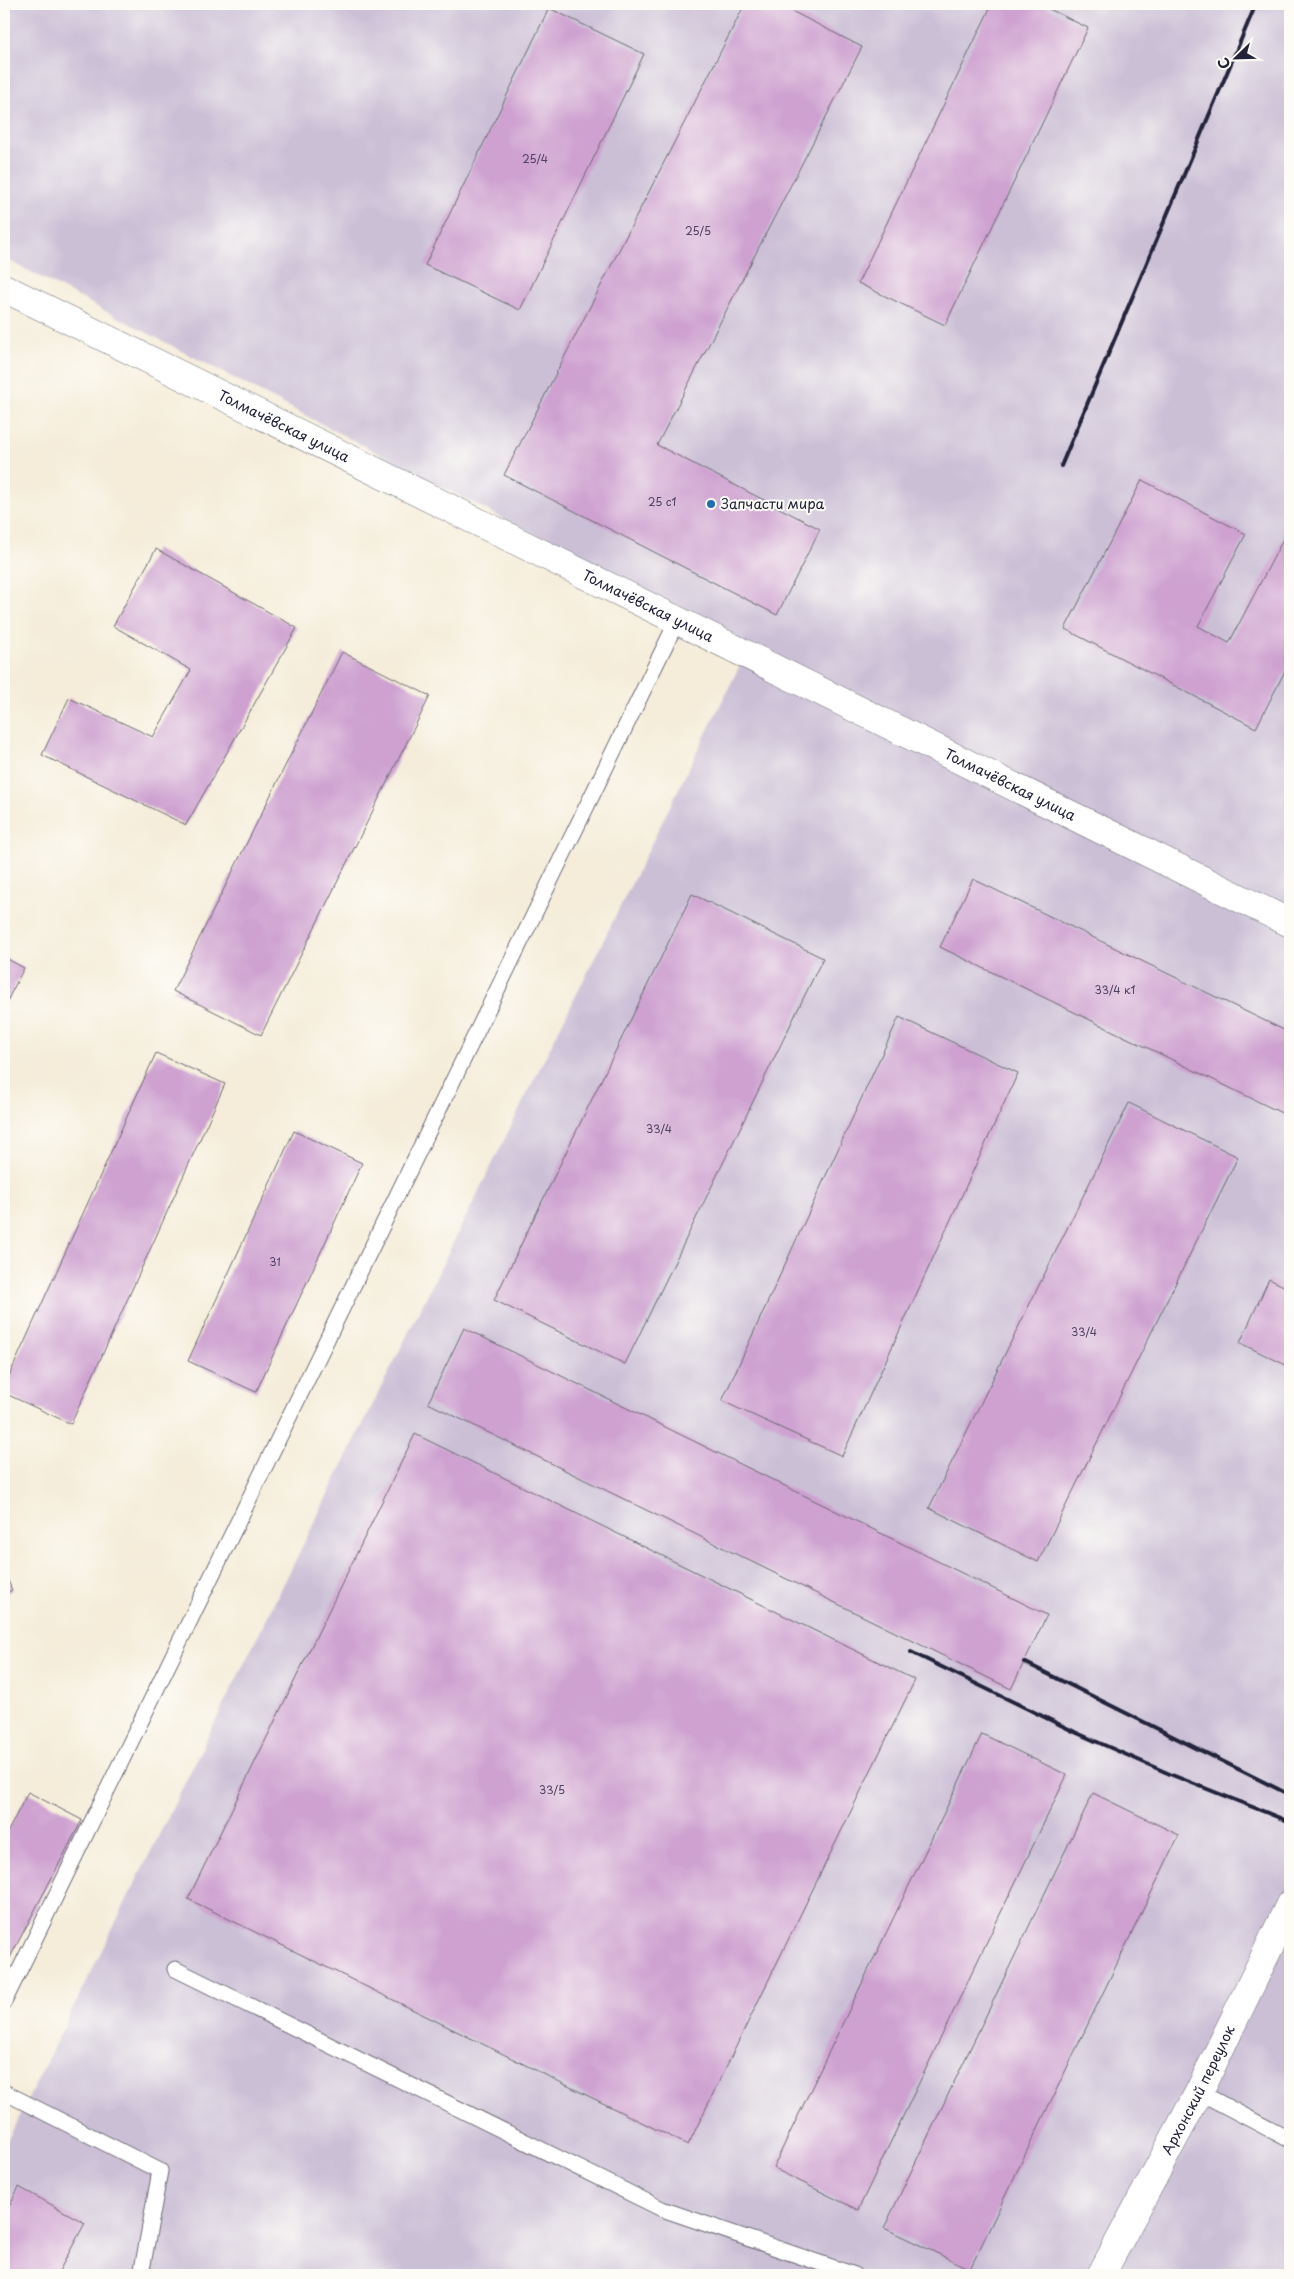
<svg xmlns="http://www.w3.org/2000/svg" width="1294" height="2279" viewBox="0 0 1294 2279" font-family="'Playpen Sans',sans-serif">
	<rect width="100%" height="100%" fill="#fdfcf7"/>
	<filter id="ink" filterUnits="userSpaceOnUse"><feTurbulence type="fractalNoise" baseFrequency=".02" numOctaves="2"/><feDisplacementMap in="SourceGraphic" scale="10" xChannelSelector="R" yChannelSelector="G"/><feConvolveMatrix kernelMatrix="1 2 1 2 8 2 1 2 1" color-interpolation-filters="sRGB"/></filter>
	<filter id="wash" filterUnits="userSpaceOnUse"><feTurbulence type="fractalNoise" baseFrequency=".0096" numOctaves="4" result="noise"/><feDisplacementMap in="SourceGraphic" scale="20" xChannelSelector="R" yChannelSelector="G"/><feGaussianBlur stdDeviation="1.12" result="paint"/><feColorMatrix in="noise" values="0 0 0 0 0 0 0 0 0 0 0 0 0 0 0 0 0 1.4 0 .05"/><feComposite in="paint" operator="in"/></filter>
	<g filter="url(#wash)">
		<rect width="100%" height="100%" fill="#f5edda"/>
		<!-- industrial -->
		<path fill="#cbbfd6" d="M4,4H1290V2275H4V2147L749,647L4,258Z"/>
		<g id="blocks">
			<!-- building -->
			<g fill="#cea1d0">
				<path d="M745,4H778L862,47L657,445L820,529L777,615L504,475Z"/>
				<path d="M992,4H1039L1088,28L945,325L858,283Z"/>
				<path d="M549,8L644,54L520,310L425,265Z"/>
				<path d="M1142,480L1246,534L1198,626L1229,643L1290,526V661L1256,728L1065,629Z"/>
				<path d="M156,549L297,628L186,825L42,755L69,698L153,737L191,670L113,626Z"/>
				<path d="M342,652L430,696L261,1035L173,991Z"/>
				<path d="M973,879L1290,1033V1117L940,947Z"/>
				<path d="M692,894L823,958L625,1364L494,1300Z"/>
				<path d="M4,957L24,968L4,1007Z"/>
				<path d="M899,1017L1018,1073L842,1456L722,1401Z"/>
				<path d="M156,1053L225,1084L71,1424L4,1393V1387Z"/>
				<path d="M1129,1103L1238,1157L1038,1562L929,1508Z"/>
				<path d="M294,1131L362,1163L256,1392L188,1361Z"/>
				<path d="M1269,1279L1290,1289V1367L1240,1343Z"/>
				<path d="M464,1328L1047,1615L1011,1689L428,1403Z"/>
				<path d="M415,1434L915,1680L688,2145L188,1899Z"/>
				<path d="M4,1571L12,1590L4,1594Z"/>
				<path d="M982,1734L1067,1775L858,2210L773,2168Z"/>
				<path d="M28,1792L82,1820L4,1969V1839Z"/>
				<path d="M1093,1793L1179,1835L970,2269L884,2228Z"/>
				<path d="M19,2187L85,2223L57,2275H4V2216Z"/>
			</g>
		</g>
	</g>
	<g filter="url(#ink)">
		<use href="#blocks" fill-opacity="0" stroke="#6c6973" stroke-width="1"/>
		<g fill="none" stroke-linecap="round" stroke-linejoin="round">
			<defs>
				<g id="lane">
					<path d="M175,1969L662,2209L855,2275"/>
					<path d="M4,2002L677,621"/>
					<path d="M4,2092L160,2171L141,2275"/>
					<path d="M1199,2092L1290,2140"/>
				</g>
				<g id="street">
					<path id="s1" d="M4,288L1290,923"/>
					<path id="s2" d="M1101,2275L1199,2092L1290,1904"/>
				</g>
			</defs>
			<!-- lane casing -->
			<use href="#lane" stroke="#6c6973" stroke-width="17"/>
			<!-- street casing -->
			<use href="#street" stroke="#6c6973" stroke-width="29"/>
			<!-- lane -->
			<use href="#lane" stroke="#fff" stroke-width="15"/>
			<!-- street -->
			<use href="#street" stroke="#fff" stroke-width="28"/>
			<!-- rail -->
			<g stroke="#22223b" stroke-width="4">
				<path d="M1061,466L1256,4"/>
				<path d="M911,1652L1077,1733L1172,1775L1290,1822"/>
				<path d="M1024,1662L1290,1795"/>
			</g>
		</g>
	</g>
	<!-- markers -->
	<circle fill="#1f6fb2" stroke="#fdfcf7" stroke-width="2" cx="711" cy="504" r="5"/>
	<g text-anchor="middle" stroke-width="4" stroke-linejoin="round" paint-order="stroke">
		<!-- number labels -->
		<g font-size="11" fill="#4d4260">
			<text x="535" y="163">25/4</text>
			<text x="698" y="235">25/5</text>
			<text x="662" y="506">25 с1</text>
			<text x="1115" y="994">33/4 к1</text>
			<text x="659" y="1133">33/4</text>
			<text x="275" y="1266">31</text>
			<text x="1084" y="1336">33/4</text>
			<text x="552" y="1794">33/5</text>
		</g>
		<!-- street labels -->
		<g font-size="14" fill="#22223b" stroke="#fdfcf7">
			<text dy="5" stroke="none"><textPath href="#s1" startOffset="312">Толмачёвская улица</textPath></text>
			<text dy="5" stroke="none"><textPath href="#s1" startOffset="718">Толмачёвская улица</textPath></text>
			<text dy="5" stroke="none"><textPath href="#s1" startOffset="1122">Толмачёвская улица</textPath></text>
			<text dy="5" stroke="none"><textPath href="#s2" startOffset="209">Архонский переулок</textPath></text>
		</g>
		<!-- poi labels -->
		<g font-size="14" fill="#22223b" stroke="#fdfcf7" text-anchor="start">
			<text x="721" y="509">Запчасти мира</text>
		</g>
	</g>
	<!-- margin -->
	<rect width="1294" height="2279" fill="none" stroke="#fdfcf7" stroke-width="20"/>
	<!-- north arrow -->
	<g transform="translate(1236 58) rotate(247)" stroke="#fdfcf7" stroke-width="4" paint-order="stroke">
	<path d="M0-4L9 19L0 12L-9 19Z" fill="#22223b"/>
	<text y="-8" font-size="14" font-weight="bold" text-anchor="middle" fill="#22223b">С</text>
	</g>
</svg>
